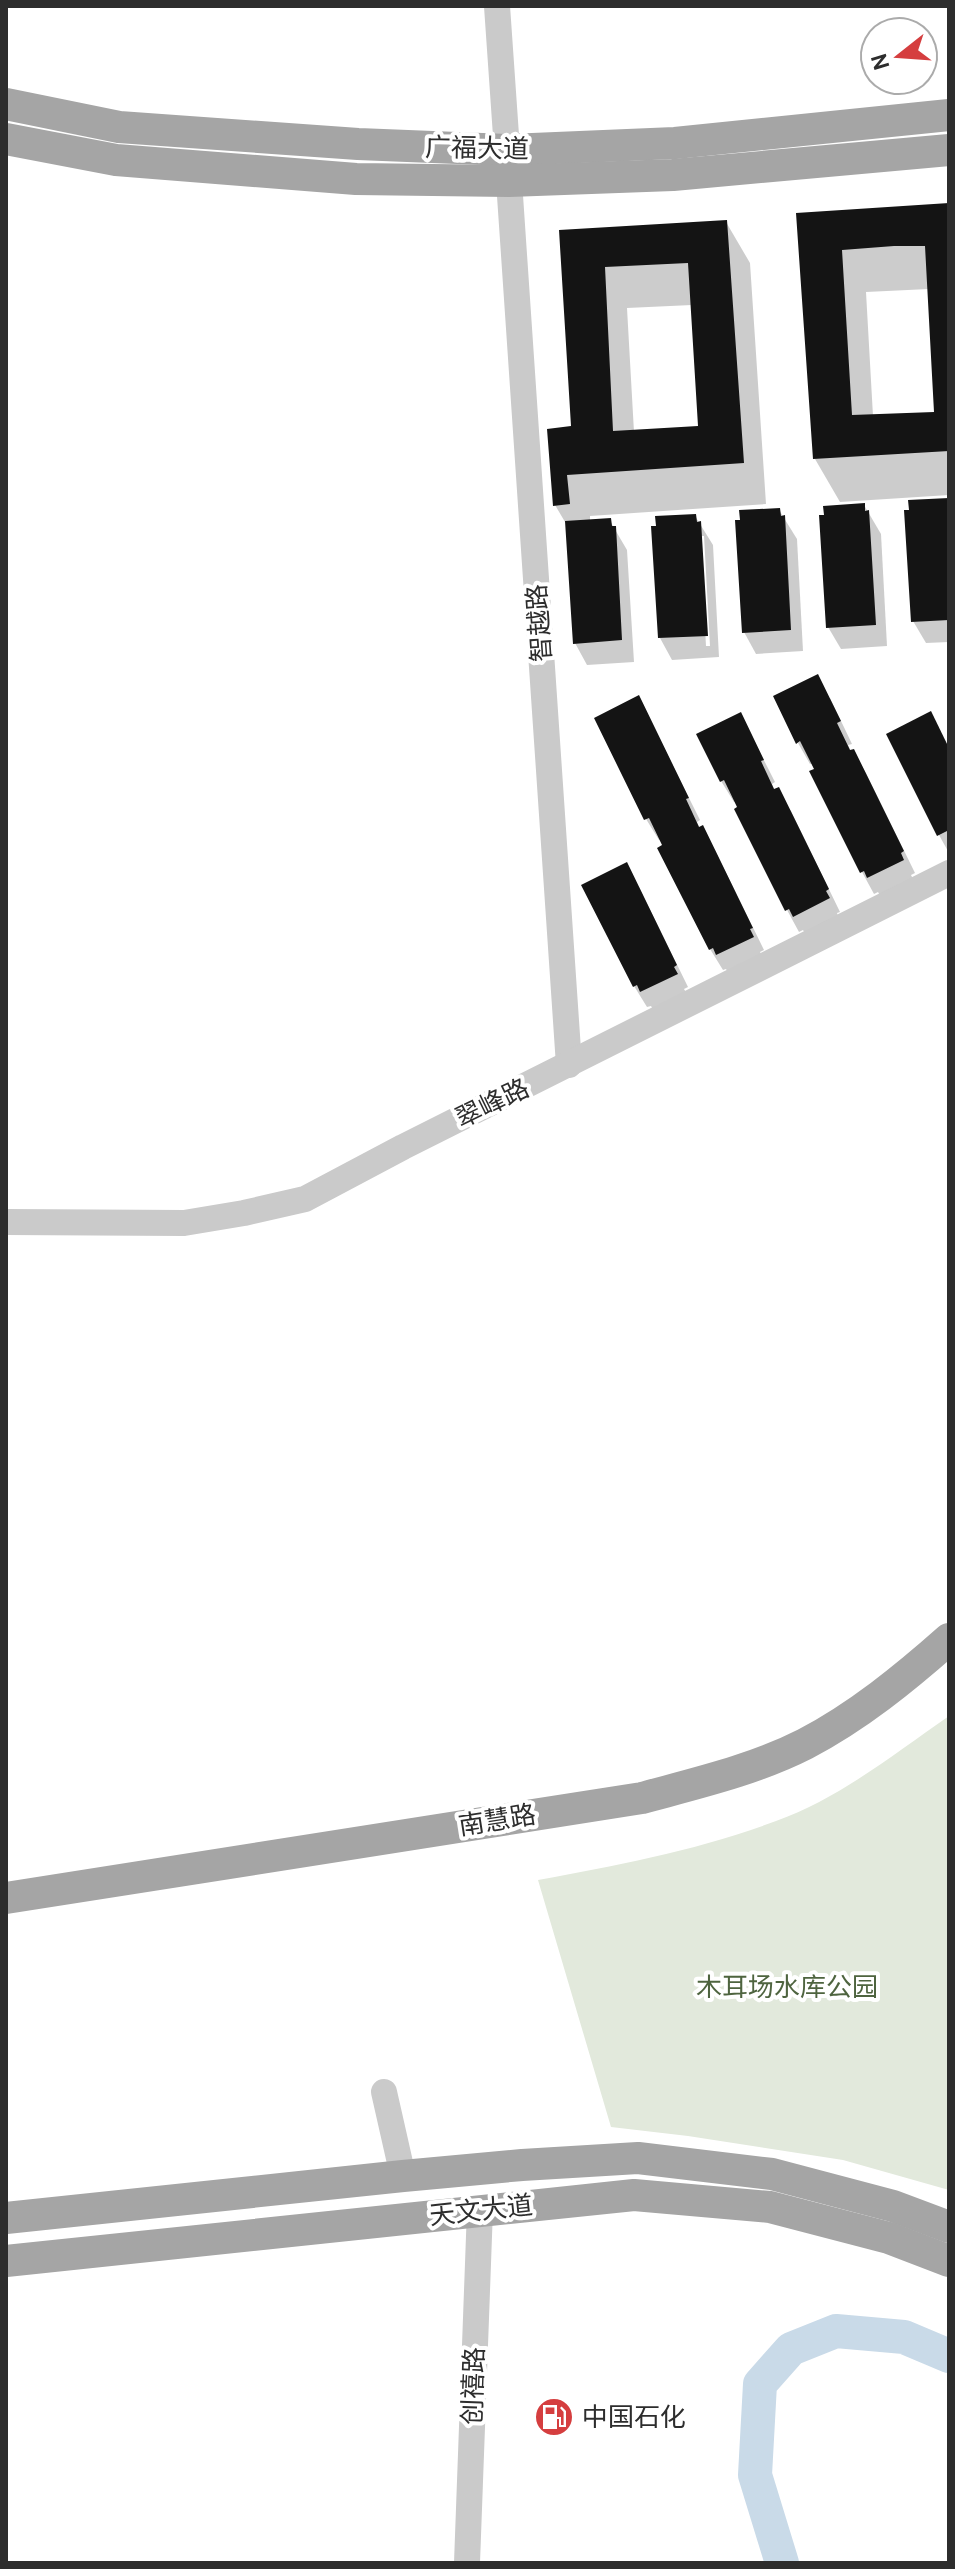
<svg xmlns="http://www.w3.org/2000/svg" width="955" height="2569" viewBox="0 0 955 2569" font-family="Cabin,'Noto Sans SC',sans-serif">
	<rect width="100%" height="100%" fill="#fff"/>
	<!-- green -->
	<path fill="#e2e9dc" d="M949,1716V2190L843,2160L688,2136L611,2127L538,1880C618,1865 699,1850 776,1821C840,1798 894,1754 949,1716Z"/>
	<!-- shadow -->
	<g fill="#0003" fill-rule="evenodd">
		<path d="M949,205V495L840,502L815,459L799,215ZM929,289L936,414L873,416L866,292Z"/>
		<path d="M726,222L750,263L766,504L590,516V522L610,521L627,550L634,662L587,665L575,643L568,527L555,505L573,428L561,232ZM692,305L700,428L634,432L627,308Z"/>
		<path d="M949,501V642L926,643L913,621Z"/>
		<path d="M864,505L881,534L887,646L841,649L828,627Z"/>
		<path d="M779,510L797,539L803,651L756,654L744,632Z"/>
		<path d="M695,516L713,545L719,657L672,660L660,638ZM700,536H704L710,646H706Z"/>
		<path d="M830,698L852,744L848,745L851,752L853,751L866,773L915,873L911,875L915,883L882,899L878,892L874,894L862,872L813,763L810,764L798,743Z"/>
		<path d="M741,715L775,782L772,784L775,791L791,811L840,912L837,913L840,921L807,937L803,930L799,932L787,910L737,810L740,808L737,801L734,802L721,781Z"/>
		<path d="M650,720L700,820L697,822L700,829L715,850L764,950L760,952L764,959L730,976L726,969L723,970L710,949L661,839L659,840L646,819Z"/>
		<path d="M949,749V853L939,835Z"/>
		<path d="M639,887L688,987L684,989L688,996L655,1013L651,1006L647,1007L634,986Z"/>
	</g>
	<g fill="none" stroke-linecap="round" stroke-linejoin="round">
		<!-- river -->
		<path stroke="#c9dae8" stroke-width="34" d="M782,2563L755,2475L760,2384L791,2349L836,2331L904,2337L949,2356"/>
	</g>
	<!-- building -->
	<g fill="#141414" fill-rule="evenodd">
		<path d="M949,203V451L813,459L796,213ZM894,246H925L934,412L852,415L842,250Z"/>
		<path d="M727,220L744,463L567,475L570,504L553,506L547,429L571,426L559,230ZM688,263L698,426L613,431L605,267Z"/>
		<path d="M949,498V620L911,622L904,510H909L908,500Z"/>
		<path d="M865,503V511L869,510L876,625L826,628L819,515H824L823,506Z"/>
		<path d="M780,508L781,516L785,515L791,630L742,633L735,520H740L739,510Z"/>
		<path d="M696,514L697,522L701,521L708,636L658,638L651,526H656L655,516Z"/>
		<path d="M611,518L612,526H616L622,640L573,644L565,521Z"/>
		<path d="M818,674L841,721L837,723L850,750L854,749L904,851L901,853L904,860L867,878L864,871L860,873L809,771L814,769L800,741L796,744L773,696Z"/>
		<path d="M639,695L689,798L686,799L699,827L703,825L753,928L750,929L754,937L716,955L713,948L709,950L657,848L662,845L649,818L644,820L594,718Z"/>
		<path d="M931,711L949,748V830L937,836L886,734Z"/>
		<path d="M741,712L764,760L761,761L774,789L779,787L829,889L826,891L830,898L793,917L789,909L785,911L734,809L737,807L724,780L720,782L696,734Z"/>
		<path d="M627,862L677,965L674,967L678,974L640,992L637,985L633,987L581,885Z"/>
	</g>
	<g fill="none" stroke-linecap="round" stroke-linejoin="round">
		<!-- minor -->
		<g stroke="#cacaca" stroke-width="26">
			<path d="M497,6L507,150"/>
			<path d="M509,181L569,1065"/>
			<path d="M6,1222L184,1223L244,1213L305,1199L403,1147L949,873"/>
			<path d="M384,2092L403,2176"/>
			<path d="M467,2563L480,2209"/>
		</g>
		<!-- major -->
		<g stroke="#a5a5a5" stroke-width="32">
			<path d="M6,104L119,127L358,144L507,150L675,143L949,115"/>
			<path d="M6,139L116,160L356,179L509,181L673,175L949,150"/>
			<path d="M6,1898L642,1798C697,1783 754,1770 805,1744C857,1717 905,1678 949,1639"/>
			<path d="M6,2218L403,2176L522,2165L638,2158L772,2174L893,2206L949,2227"/>
			<path d="M6,2261L634,2195L770,2207L889,2238L949,2261"/>
		</g>
	</g>
	<!-- icons -->
	<defs>
		<symbol id="fuel-disc" viewBox="-11 -11 22 22"><circle r="9.5" fill="#d53e3f" stroke="#fff"/><path d="M-5.5-6h7V0h2V4h1.3V-2.5L3-4.5l.8-.8L6-3V5H2.5V1h-1V6h-7ZM-4.2-4.7v3.2H.2V-4.7Z" fill="#fff"/></symbol>
	</defs>
	<g fill-rule="evenodd">
		<use href="#fuel-disc" x="532" y="2395" width="44" height="44"/>
	</g>
	<g text-anchor="middle" stroke-width="8" stroke-linejoin="round" paint-order="stroke">
		<!-- street labels -->
		<g font-size="26" fill="#2d2d2d" stroke="#fff">
			<text transform="translate(477 148) rotate(1)" y="9">广福大道</text>
			<text transform="translate(539 623) rotate(-94)" y="9">智越路</text>
			<text transform="translate(492 1103) rotate(-26)" y="9">翠峰路</text>
			<text transform="translate(497 1820) rotate(-9)" y="9">南慧路</text>
			<text transform="translate(481 2210) rotate(-6)" y="9">天文大道</text>
			<text transform="translate(473 2386) rotate(-88)" y="9">创禧路</text>
		</g>
		<!-- park labels -->
		<g font-size="26" fill="#4e643f" stroke="#fff">
			<text x="787" y="1996">木耳场水库公园</text>
		</g>
		<!-- poi labels -->
		<g font-size="26" fill="#2d2d2d" stroke="#fff" text-anchor="start">
			<text x="582" y="2426">中国石化</text>
		</g>
	</g>
	<!-- border -->
	<rect width="955" height="2569" fill="none" stroke="#2d2d2d" stroke-width="16"/>
	<!-- north arrow -->
	<g transform="translate(899 56) rotate(253)"><circle r="38" fill="#ffffff" stroke="#ababab" stroke-width="2"/>
	<path d="M0-6L14 30L0 20L-14 30Z" fill="#d53e3f"/>
	<text y="-12" font-size="22" font-weight="bold" text-anchor="middle" fill="#2d2d2d">N</text>
	</g>
</svg>
